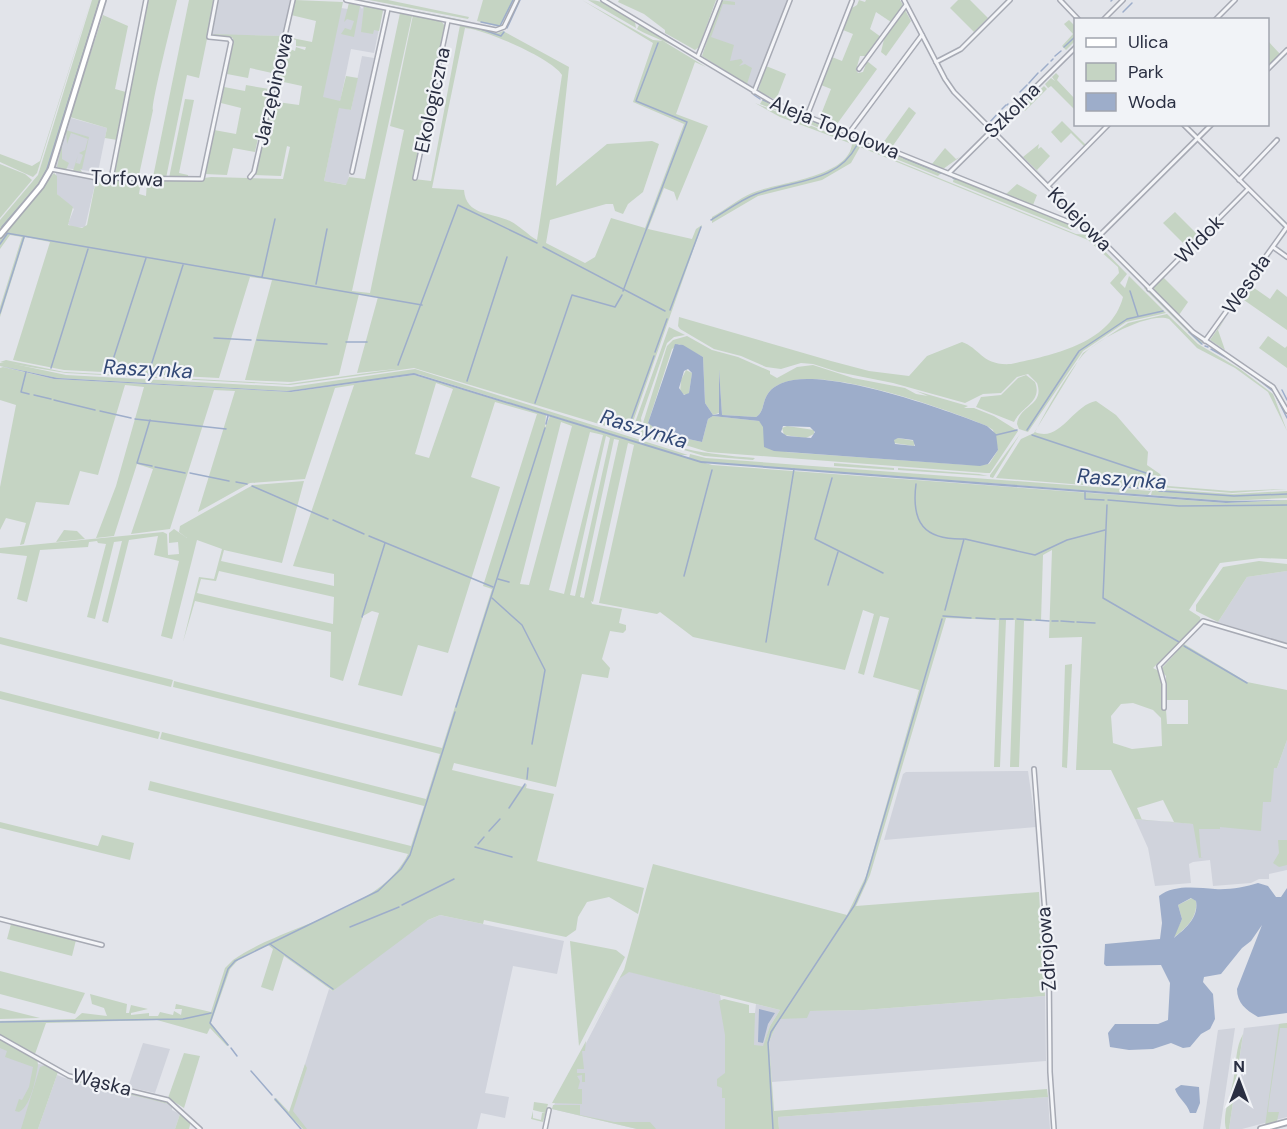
<svg xmlns="http://www.w3.org/2000/svg" width="1287" height="1129" viewBox="0 0 1287 1129" font-family="'DM Sans',sans-serif">
	<rect width="100%" height="100%" fill="#e2e4ea"/>
	<!-- built -->
	<g fill="#d0d3dc">
		<path d="M217,0H290L283,36L211,35Z"/>
		<path d="M722,0H788L754,89L705,58L703,53Z"/>
		<path d="M349,3L360,6L362,9L364,6L383,10L374,53L351,49L339,107L351,110L362,56L374,58L347,185L324,181L338,111L320,107L341,8L348,9Z"/>
		<path d="M71,118L107,128L98,172L56,167Z"/>
		<path d="M56,173L96,180L85,227L74,228L68,224L74,209L57,194Z"/>
		<path d="M1287,571V644L1218,622L1247,577Z"/>
		<path d="M1287,740V870L1269,874V879H1259L1251,883L1213,886L1210,860L1193,862L1189,864L1191,883L1155,886L1148,848L1135,819L1219,826L1263,801L1274,768H1277Z"/>
		<path d="M1028,771L1036,827L884,840L903,774L906,772Z"/>
		<path d="M440,915L564,941L557,974L513,966L485,1093L509,1097L505,1118L481,1113L477,1129H304L290,1111L329,989L333,991L419,924Z"/>
		<path d="M624,970L720,995L727,1034L726,1129H637L552,1109Z"/>
		<path d="M1045,996L1046,1061L772,1082L769,1042L779,1019L809,1011L864,1010Z"/>
		<path d="M756,1004L780,1010L770,1026L763,1048L752,1046V1013H755Z"/>
		<path d="M1287,1023V1117L1242,1129H1229L1244,1028Z"/>
		<path d="M1235,1028L1220,1129H1203L1218,1030Z"/>
		<path d="M0,1039L37,1060L38,1064L46,1065L23,1129H0Z"/>
		<path d="M143,1043L170,1049L155,1093L128,1087Z"/>
		<path d="M57,1075L87,1086L149,1098L171,1105L172,1110L180,1114L175,1129H38Z"/>
		<path d="M1048,1097L1050,1129H779L778,1117Z"/>
	</g>
	<!-- green -->
	<g fill="#c5d4c3" fill-rule="evenodd">
		<path d="M91,0L37,173L33,177L0,162V154L32,166L40,161Z"/>
		<path d="M92,0H101L49,168L40,183L0,232V220L38,175Z"/>
		<path d="M147,0H177C173,17 151,104 153,110L139,175L115,177L113,167Z"/>
		<path d="M189,0H215L199,78L187,75L166,178L153,177Z"/>
		<path d="M295,0L343,2L323,97L340,101L346,76L358,78L351,110L339,108L324,181L346,185L349,177L365,179L400,13L412,16L352,291L370,293L404,130L390,126L413,15L441,21L445,26L414,179L431,181L460,25L498,33L503,31L569,67L556,186L607,144L652,141L659,144L643,192L628,204L623,214L615,211L613,204H606L550,220L546,243L585,263L595,257L611,218L645,228L684,124L633,102L653,43L582,0L653,40L663,41L706,67L695,62L676,114L708,126L677,201L674,192L664,188L648,229L692,239L696,229L702,225L629,433L414,368L290,385L66,373L0,362L6,360L64,372L288,384L396,369L357,373L378,297L359,294L339,375L291,382L245,380L272,280L250,277L219,378L64,370L13,360L50,242L25,237L0,317V307L22,237L10,235L0,249V238L54,173L57,176V194L73,207L68,225L82,228L87,225L96,180H143V188H140L139,194L146,196L147,182L150,180L203,181L204,178L211,177L283,179L290,147L287,146L281,176L254,175L270,101L299,105L302,86L279,81V77L276,76L285,47L295,51L296,47L305,50L306,47L296,46V40L287,37L312,42L316,21L291,15ZM465,28C484,29 553,59 562,75L537,240C528,235 520,226 510,221C491,212 466,216 464,190L432,188Z"/>
		<path d="M354,0H360L467,21L462,22Z"/>
		<path d="M369,0H388L469,17L468,19Z"/>
		<path d="M483,0H514L500,27L477,21Z"/>
		<path d="M588,0C608,0 620,13 635,22L636,28Z"/>
		<path d="M619,0H716L699,47L695,50L665,33V30L644,14L618,2Z"/>
		<path d="M721,0L735,2V5L723,4L711,37L734,45L730,61L741,59L743,62L739,66L745,64L752,68L747,84L702,56Z"/>
		<path d="M859,0L865,2L866,0H900L903,5L891,22L876,12L870,29L881,37L866,56H860L856,70L858,73L863,72L867,61L877,69L837,124L820,117L831,89L821,85L832,57L842,61L853,34L843,30L852,8L857,5Z"/>
		<path d="M958,0H970L988,18L974,32L950,8Z"/>
		<path d="M349,3L360,6L354,37L341,34L345,28L351,30L354,21L347,19L344,22Z"/>
		<path d="M364,6L383,10L379,31L374,30L373,34L361,32Z"/>
		<path d="M904,8L911,21L886,56L881,52L885,35Z"/>
		<path d="M103,15L128,26L115,89L126,92L117,140L105,138L107,128L70,117Z"/>
		<path d="M1069,20L1075,26V41L1066,50L1062,46L1073,34L1064,24Z"/>
		<path d="M640,23L686,51L685,52C669,42 653,38 637,29Z"/>
		<path d="M210,34L283,36L278,58L272,73L250,68L248,78L227,74L233,38Z"/>
		<path d="M1268,41L1280,54L1287,47L1269,66Z"/>
		<path d="M766,66L786,74L776,100L758,91Z"/>
		<path d="M1056,73L1059,76L1057,80L1075,99L1074,109L1051,86L1048,88L1045,84L1051,78L1055,81L1052,77Z"/>
		<path d="M246,85L269,89L255,152L233,148L227,175L204,174L214,130L236,134L241,108L221,103L224,87L245,91Z"/>
		<path d="M1044,86L1047,89L1025,111L1022,107Z"/>
		<path d="M185,99L194,100L179,173L188,175V178H169Z"/>
		<path d="M763,99L828,126L829,130L831,127L942,172L938,176L760,104Z"/>
		<path d="M755,103L1076,234L1089,235L1127,274L1120,283L1125,288L1129,276L1166,313L1126,322L1083,351L1028,432L1019,429L1017,424C1019,405 1045,406 1037,383L1028,374L1017,377L1001,393L983,394L965,403L893,383L838,372L813,364L801,363L781,369L766,367L741,356L714,349L680,329L678,326L679,317L831,361L869,371L909,376L927,356L962,342C980,348 982,366 1011,364C1052,355 1111,344 1123,297L1110,283L1119,273L1118,267L1088,240L860,147L851,163L822,180L758,196L712,223V217C725,210 738,199 752,193C777,182 848,178 852,144L780,117Z"/>
		<path d="M909,107L916,113L892,147L883,143Z"/>
		<path d="M1062,121L1086,145L1084,146L1071,133L1061,143L1051,132Z"/>
		<path d="M66,130L89,137L82,169H80L82,172L73,171L78,155L76,163L80,164L83,155L79,153L85,150L88,139L71,133L67,144Z"/>
		<path d="M1039,144L1038,149L1041,147L1050,156L1037,170L1048,181L1023,157Z"/>
		<path d="M62,145V159L69,163L66,170L57,167Z"/>
		<path d="M945,148L956,159L960,157L943,169L932,164Z"/>
		<path d="M0,164L25,174L32,180L0,218Z"/>
		<path d="M954,177L1073,225H1079L1081,227L1071,230L953,182Z"/>
		<path d="M1017,184L1037,195L1033,205L1074,222L1005,195Z"/>
		<path d="M1175,212L1198,235L1208,228L1188,248L1163,223Z"/>
		<path d="M1163,277L1188,302L1179,315L1154,290L1153,286Z"/>
		<path d="M1250,285L1270,299L1277,289L1287,297V330L1241,298L1237,303Z"/>
		<path d="M1145,287L1203,342L1201,345L1144,288Z"/>
		<path d="M1167,314L1198,344L1240,369L1273,394L1287,431L1268,392L1235,368L1197,348L1169,319C1150,311 1094,341 1082,356C1064,379 1048,407 1035,432C1060,443 1073,405 1096,401L1116,415L1148,452L1147,465L1160,474L1168,486L1231,491L1287,489L1232,493L1160,487L1145,490L996,478L1021,439L1034,433L1083,353L1128,323Z"/>
		<path d="M1226,317L1218,330L1225,350L1210,340Z"/>
		<path d="M669,327L685,335L674,337L667,343L641,418L642,429C657,450 729,456 755,458L753,460L704,456L631,434Z"/>
		<path d="M687,336L712,350L738,357L770,371V374L777,378L797,367L813,365L853,378L905,388L916,394L928,396L916,391L968,406L964,408H974L994,416L1018,431L990,473H986L708,452L653,435L646,430L643,423L667,346L673,340ZM679,344L703,357L705,403L713,415L719,413V369L722,415L756,417C768,410 758,393 782,383C826,366 943,408 987,426L993,430L998,450L989,464L969,465L786,452L759,421L713,416L708,419L702,442L661,433L648,423L672,349Z"/>
		<path d="M1268,336L1285,348L1287,346V368L1259,348Z"/>
		<path d="M5,362L66,375L291,387L415,369L688,455H679L418,374L287,391L58,378L0,366V363Z"/>
		<path d="M3,367L54,379L291,392L414,375L546,415L545,428L550,416L712,465L1226,503L1287,500V559L1260,558L1220,563L1189,610L1200,617L1201,621L1153,668L1159,671L1162,681L1163,709L1166,710L1167,724H1188V700H1166V676L1162,672V668L1184,644L1247,682L1287,690V740L1277,768H1274L1271,802H1263L1261,831L1220,827V829H1199L1201,857H1203L1199,858L1193,824L1135,819L1111,770H1076L1082,637L1049,638L1052,550L1043,555L1041,621H1024L1019,767H1010L1015,620H1006L1000,767H994L999,620L946,618L870,875L856,906L1039,892L1045,996L864,1010L810,1011L807,1018L779,1019L769,1042L774,1111L1047,1089L1048,1097L778,1117L779,1129H725V1098H722V1088L717,1086V1079L725,1073V1035L719,1001L724,999L749,1005V1013H755L754,1045L763,1046L770,1026L780,1010L629,972L620,978L587,1037L624,970L653,864L847,915L866,876L919,690L873,677L889,618L880,616L864,675L858,673L874,614L863,610L845,670L693,637L660,612L657,614L599,603L634,445L628,443L593,602L591,601L592,604L622,609L619,623L626,625V630L623,633L610,631L602,659L610,668L608,678L582,674L556,787L454,763L452,770L523,787L527,784L526,788L554,794L537,861L644,888L638,914L609,897L587,902L578,917L576,930L566,937L484,920L483,924L440,915L428,920L333,991L284,956L273,991L261,987L273,949L268,945L239,959L230,969L211,1023L229,1045L227,1046L210,1028L207,1034L157,1020L46,1023L35,1054L0,1035V1021L75,1019L82,1013L107,1016L104,1008L92,1004L90,994L127,1004L126,1013H129L131,1005L148,1009L131,1013V1015L149,1013V1016H158L160,1012L173,1015L174,1011L181,1015L182,1009H175L176,1004L211,1012L225,968L233,960C282,925 380,912 408,854L148,790L150,781L411,846L424,806L160,739L162,732L426,799L440,754L173,687L174,681L442,748L492,589L483,586L537,414L495,402L471,477L500,487L448,653L418,645L402,696L358,685L379,613L372,611L363,616L343,681L330,677L331,632L195,601L183,642L199,577L214,579L222,549L197,540L172,639L161,636L179,561L154,555L158,536L129,540L108,623L102,621L122,541L114,542L95,619L87,617L106,544L98,543L97,541L89,542L88,547L40,550L27,602L17,599L27,556L0,553V548L163,532L167,534L168,555L179,554L178,542L169,543V533L174,529L187,538L179,532L180,526L253,485L304,481L282,563L224,550L221,561L334,586V574L293,566L354,385L335,388L305,479L250,483L198,512L235,391L214,390L170,529L131,534L153,469L137,464L114,536L96,538L116,486L144,387L125,385L98,475L80,471L69,505L36,502L24,544L20,545L26,523L6,518L0,530V487L16,405L0,400V368ZM436,383L453,389L429,458L415,454ZM561,422L572,426L529,585L520,584ZM590,432L603,435L564,594L549,590ZM606,436L610,438L575,596L570,595ZM614,439L619,440L584,598L580,597ZM219,571L334,597L333,624L197,593L201,579L216,581ZM1133,703L1153,710L1161,718L1162,746L1132,749L1113,743L1111,716L1121,704ZM1163,800L1174,822L1142,820L1137,808Z"/>
		<path d="M686,370L692,373L689,393L686,395L680,393L681,380Z"/>
		<path d="M1026,375L1035,382C1043,402 1021,407 1014,422L976,407L981,397L1001,395L1018,378Z"/>
		<path d="M787,426L814,430V434L806,438L784,435L782,428Z"/>
		<path d="M1020,434L993,478L990,477V475Z"/>
		<path d="M898,438L915,441L914,446L894,443V439Z"/>
		<path d="M690,454L706,458L1151,491L1148,495L703,462L689,458Z"/>
		<path d="M834,463L894,468V470L834,466Z"/>
		<path d="M898,468L979,474L988,476L898,470Z"/>
		<path d="M1159,489L1233,494L1287,491V498L1228,501L1151,495L1152,491Z"/>
		<path d="M64,530L77,531L85,539L56,542Z"/>
		<path d="M1259,561L1287,564V571L1247,577L1218,622L1196,611V605L1223,567Z"/>
		<path d="M0,637L173,680L171,687L0,644Z"/>
		<path d="M1072,664L1067,768L1062,767L1065,665Z"/>
		<path d="M0,691L160,732L158,739L0,699Z"/>
		<path d="M0,822L98,846L102,835L134,843L130,860L0,828Z"/>
		<path d="M1278,840H1287V865L1279,867L1273,863L1279,853Z"/>
		<path d="M1192,898L1196,901C1198,918 1185,929 1173,938L1182,919L1178,905Z"/>
		<path d="M11,924L76,940L72,956L7,939Z"/>
		<path d="M570,941L616,950L625,957L579,1046Z"/>
		<path d="M0,971L85,993L75,1014L0,994Z"/>
		<path d="M0,1008L40,1018L0,1019Z"/>
		<path d="M1287,1023V1028H1280L1269,1102L1268,1112H1279L1277,1121L1265,1126L1279,1024Z"/>
		<path d="M1243,1034L1229,1129H1226C1222,1112 1232,1093 1234,1076C1237,1061 1235,1049 1243,1034Z"/>
		<path d="M0,1039L37,1060L38,1065C36,1076 32,1105 19,1112L15,1111L19,1099L22,1100L29,1087L33,1067L5,1057L7,1051L0,1048Z"/>
		<path d="M586,1041L585,1051H582L584,1069H577V1073H585V1082H582V1075L577,1076L580,1081L578,1089H582V1104L552,1103Z"/>
		<path d="M184,1053L200,1056L184,1108L168,1098Z"/>
		<path d="M305,1064L307,1068L293,1111L307,1129H303L274,1100L276,1098L289,1112Z"/>
		<path d="M46,1065L58,1072L38,1129H21L40,1067Z"/>
		<path d="M68,1077L152,1097L172,1105V1110L171,1105C136,1094 100,1091 66,1078Z"/>
		<path d="M534,1102L548,1104L543,1122L531,1119L533,1111V1118L541,1120L542,1113H545L533,1110Z"/>
		<path d="M553,1105H580V1115L614,1122H650L656,1129H637L552,1109Z"/>
		<path d="M178,1111L191,1121L189,1129H175L180,1114Z"/>
	</g>
	<!-- water -->
	<g fill="#9dadca" fill-rule="evenodd">
		<path d="M675,344L683,345L703,357L705,403L713,415L719,414V369L722,415L756,417C768,410 758,393 782,383C823,366 944,409 987,426L996,434L998,450L988,464L980,466L774,451L764,447L763,427L759,421L713,416L708,419L702,442L661,433L648,423ZM688,369L692,373L689,393L684,395L679,388L684,371ZM783,426L810,427L815,432L811,438L787,436L781,432ZM898,438L913,440L915,446L895,444L894,440Z"/>
		<path d="M0,366L58,378L287,391L414,373L701,461L1228,501L1287,500L1226,503L701,463L414,375L291,392L54,379Z"/>
		<path d="M1258,883L1268,886L1276,897H1281L1287,888V1013L1258,1017C1246,1010 1237,1003 1237,989L1262,925L1251,941L1242,948L1221,974L1204,977L1203,982L1213,994L1215,1019L1210,1029L1201,1034L1190,1047L1183,1048L1171,1043L1153,1049L1129,1050L1110,1047L1108,1033L1115,1024H1158L1168,1020L1170,983L1161,965L1106,966L1104,964L1105,944L1160,939L1162,923L1159,896C1174,884 1198,888 1215,889C1229,890 1245,887 1258,883ZM1191,898L1196,901C1199,918 1185,929 1174,938L1182,919L1178,905Z"/>
		<path d="M759,1009L775,1013L768,1024L763,1043L758,1042Z"/>
		<path d="M1181,1085L1199,1087L1200,1103L1196,1113H1190C1187,1103 1178,1098 1175,1089Z"/>
	</g>
	<g fill="none" stroke-linecap="round" stroke-linejoin="round">
		<!-- stream -->
		<g stroke="#9dadca" stroke-width="1.5">
			<path d="M1111,1L1112,0"/>
			<path d="M1123,12L1132,3"/>
			<path d="M481,22L500,26L513,0"/>
			<path d="M478,28L501,36L504,32"/>
			<path d="M507,28L520,0"/>
			<path d="M1064,47L1076,36"/>
			<path d="M1055,56L1061,51"/>
			<path d="M1051,61L1053,59"/>
			<path d="M1041,71L1048,64"/>
			<path d="M1029,83L1038,73"/>
			<path d="M1020,92L1027,85"/>
			<path d="M754,95L760,99"/>
			<path d="M763,100L807,118"/>
			<path d="M1007,105L1008,104"/>
			<path d="M1002,109L1006,105"/>
			<path d="M808,119L903,157"/>
			<path d="M990,122L1000,111"/>
			<path d="M904,158L941,173"/>
			<path d="M953,178L956,179"/>
			<path d="M711,220C725,212 740,200 756,194C791,180 837,184 857,145"/>
			<path d="M2,227L39,184L47,169L100,0"/>
			<path d="M6,233L422,305"/>
			<path d="M0,244L7,234"/>
			<path d="M543,247L665,311"/>
			<path d="M262,277L275,219"/>
			<path d="M316,284L327,229"/>
			<path d="M623,291L687,122L636,101L658,43"/>
			<path d="M1130,291L1138,316"/>
			<path d="M670,310L701,227"/>
			<path d="M0,313L24,237"/>
			<path d="M1189,332L1202,344"/>
			<path d="M214,338L251,340"/>
			<path d="M257,340L327,344"/>
			<path d="M346,342H367"/>
			<path d="M1205,346L1208,347"/>
			<path d="M1211,349L1236,363"/>
			<path d="M655,352L667,319"/>
			<path d="M398,365L458,205L537,243"/>
			<path d="M1240,366L1252,375"/>
			<path d="M51,368L88,249"/>
			<path d="M26,372L21,392L29,394"/>
			<path d="M109,372L146,258"/>
			<path d="M148,375L183,265"/>
			<path d="M1255,377L1273,391"/>
			<path d="M467,381L507,257"/>
			<path d="M1282,390L1287,400"/>
			<path d="M34,395L51,399"/>
			<path d="M1277,398L1287,418"/>
			<path d="M54,400L95,410"/>
			<path d="M535,403L572,295L615,307L622,295"/>
			<path d="M100,411L131,418"/>
			<path d="M135,419L226,429"/>
			<path d="M150,420L137,463L152,466"/>
			<path d="M546,424L548,416"/>
			<path d="M1027,430L1079,351L1127,319L1163,311"/>
			<path d="M627,431L654,356"/>
			<path d="M996,435L1017,430"/>
			<path d="M1032,435L1149,474"/>
			<path d="M155,467L185,473"/>
			<path d="M190,473L229,481"/>
			<path d="M1153,476L1157,479L1156,487"/>
			<path d="M832,478L815,539L883,573"/>
			<path d="M236,482L247,484"/>
			<path d="M916,484C911,523 924,540 964,539L945,610"/>
			<path d="M1087,484L1151,489"/>
			<path d="M252,486L328,519"/>
			<path d="M1159,491L1234,496L1287,494"/>
			<path d="M1085,492V499L1104,500"/>
			<path d="M1108,500L1179,506L1287,505"/>
			<path d="M1107,505L1103,598L1179,642"/>
			<path d="M333,520L364,534"/>
			<path d="M369,536L493,587"/>
			<path d="M965,539L1035,555L1067,540L1105,530"/>
			<path d="M684,576L712,470"/>
			<path d="M498,579L509,582"/>
			<path d="M828,585L838,552"/>
			<path d="M492,598L522,625L545,670L532,744"/>
			<path d="M943,616L971,618"/>
			<path d="M362,617L385,543"/>
			<path d="M976,618L995,619"/>
			<path d="M1000,619H1013"/>
			<path d="M1017,619L1031,620"/>
			<path d="M1036,620L1049,621"/>
			<path d="M1052,621H1058"/>
			<path d="M1061,621L1074,622"/>
			<path d="M1077,622L1095,623"/>
			<path d="M766,642L794,469"/>
			<path d="M1184,646L1247,683"/>
			<path d="M456,707L545,428"/>
			<path d="M527,779L528,768"/>
			<path d="M509,808L525,784"/>
			<path d="M489,831L500,819"/>
			<path d="M478,844L484,837"/>
			<path d="M475,847L512,857"/>
			<path d="M402,905L454,879"/>
			<path d="M350,927L399,907"/>
			<path d="M270,944L333,989"/>
			<path d="M0,1022L183,1019L211,1013"/>
			<path d="M228,1045L210,1023L228,969L235,961L378,891L401,869L410,855L455,712"/>
			<path d="M231,1048L237,1056"/>
			<path d="M251,1071L272,1095"/>
			<path d="M275,1099L301,1129"/>
			<path d="M773,1129L768,1043L771,1032L854,906L865,882L942,619"/>
		</g>
		<defs>
			<g id="street">
				<path d="M346,0L496,30L504,27L517,0"/>
				<path d="M603,0L774,103L1069,222L1077,223L1081,220"/>
				<path d="M904,0L945,79L954,92L1193,332L1273,387L1287,411"/>
				<path d="M1060,0L1079,20"/>
				<path d="M1103,20L1123,0"/>
				<path d="M1215,20L1235,0"/>
				<path d="M698,56L720,0"/>
				<path d="M936,62L961,49L1010,0"/>
				<path d="M859,69L906,5"/>
				<path d="M1268,69L1287,50"/>
				<path d="M754,92L790,0"/>
				<path d="M807,116L852,1"/>
				<path d="M1183,124L1287,227"/>
				<path d="M849,133L922,35"/>
				<path d="M51,169L97,178L202,179L231,42L229,39L209,37L216,0"/>
				<path d="M352,172L388,9"/>
				<path d="M949,173L1076,47"/>
				<path d="M250,177L254,172L293,0"/>
				<path d="M415,178L448,21"/>
				<path d="M111,179L146,0"/>
				<path d="M1239,180L1277,140"/>
				<path d="M1048,186L1109,124"/>
				<path d="M1098,237L1212,124"/>
				<path d="M1273,247L1287,257"/>
				<path d="M1149,289L1248,189"/>
				<path d="M1205,341L1287,227"/>
				<path d="M1164,708V684L1159,666L1203,621L1287,646"/>
				<path d="M1034,769L1049,966L1050,1072L1054,1129"/>
				<path d="M0,919L102,945"/>
				<path d="M0,1037L69,1076L168,1100L200,1129"/>
				<path d="M545,1129L549,1110"/>
			</g>
			<g id="secondary">
				<path d="M0,235L41,186L51,169L103,0"/>
				<path d="M1261,1129L1287,1122"/>
			</g>
		</defs>
		<!-- street casing -->
		<use href="#street" stroke="#a7aab4" stroke-width="6"/>
		<!-- secondary casing -->
		<use href="#secondary" stroke="#a7aab4" stroke-width="8"/>
		<!-- street -->
		<use href="#street" stroke="#f4f5f8" stroke-width="3"/>
		<!-- secondary -->
		<use href="#secondary" stroke="#fff" stroke-width="4.5"/>
	</g>
	<g text-anchor="middle" stroke-width="4.5" stroke-linejoin="round" paint-order="stroke">
		<!-- street labels -->
		<g font-size="20" fill="#2a2f42" stroke="#f1f3f7">
			<text transform="translate(273 89) rotate(-77)" y="7">Jarzębinowa</text>
			<text transform="translate(432 100) rotate(-78)" y="7">Ekologiczna</text>
			<text transform="translate(1012 110) rotate(-45)" y="7">Szkolna</text>
			<text transform="translate(835 127) rotate(22)" y="7">Aleja Topolowa</text>
			<text transform="translate(127 178) rotate(2)" y="7">Torfowa</text>
			<text transform="translate(1080 219) rotate(45)" y="7">Kolejowa</text>
			<text transform="translate(1199 239) rotate(-45)" y="7">Widok</text>
			<text transform="translate(1246 284) rotate(-55)" y="7">Wesoła</text>
			<text transform="translate(1046 949) rotate(-94)" y="7">Zdrojowa</text>
			<text transform="translate(102 1082) rotate(14)" y="7">Wąska</text>
		</g>
		<!-- water labels -->
		<g font-size="21" font-style="italic" fill="#334976" stroke="#f1f3f7">
			<text transform="translate(148 369) rotate(3)" y="7">Raszynka</text>
			<text transform="translate(644 429) rotate(17)" y="7">Raszynka</text>
			<text transform="translate(1122 479) rotate(4)" y="7">Raszynka</text>
		</g>
	</g>
	<!-- legend -->
	<rect x="1074" y="18" width="195" height="108" fill="#f1f3f7" stroke="#a1a5af" stroke-width="1.5"/>
	<rect x="1086" y="38" width="30" height="9" fill="#ffffff" stroke="#a1a5af" stroke-width="1.5"/>
	<text x="1128" y="48" font-size="18" fill="#2a2f42">Ulica</text>
	<rect x="1086" y="63" width="30" height="18" fill="#c5d4c3" stroke="#a1a5af" stroke-width="1.5"/>
	<text x="1128" y="78" font-size="18" fill="#2a2f42">Park</text>
	<rect x="1086" y="93" width="30" height="18" fill="#9dadca" stroke="#a1a5af" stroke-width="1.5"/>
	<text x="1128" y="108" font-size="18" fill="#2a2f42">Woda</text>
	<!-- north arrow -->
	<g transform="translate(1239 1081)" stroke="#f1f3f7" stroke-width="4.5" paint-order="stroke">
	<path d="M0-4.5L10 22L0 15L-10 22Z" fill="#2a2f42"/>
	<text y="-9" font-size="16" font-weight="bold" text-anchor="middle" fill="#2a2f42">N</text>
	</g>
</svg>
